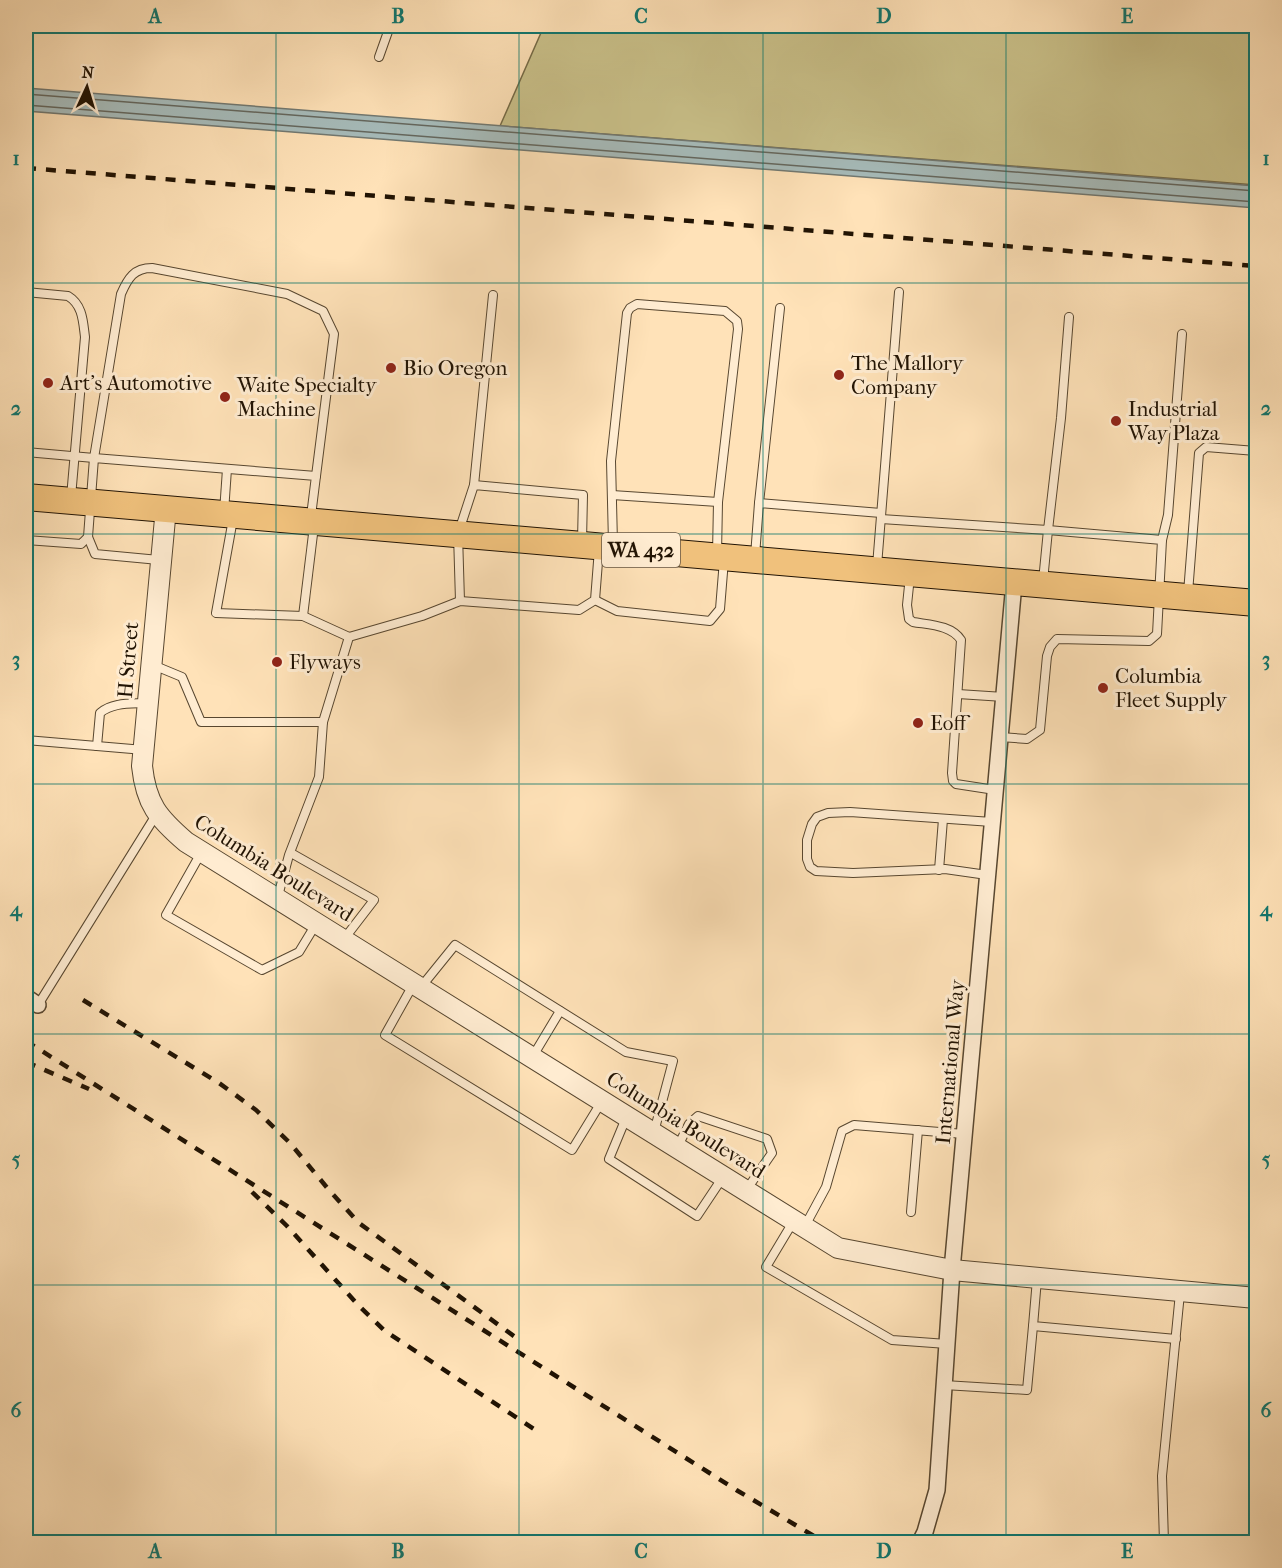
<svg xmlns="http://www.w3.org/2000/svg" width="1282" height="1568" viewBox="0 0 1282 1568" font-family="'IM FELL French Canon',serif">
	<rect width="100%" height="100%" fill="#ffe2b8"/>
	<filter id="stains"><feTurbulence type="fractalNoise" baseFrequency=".00333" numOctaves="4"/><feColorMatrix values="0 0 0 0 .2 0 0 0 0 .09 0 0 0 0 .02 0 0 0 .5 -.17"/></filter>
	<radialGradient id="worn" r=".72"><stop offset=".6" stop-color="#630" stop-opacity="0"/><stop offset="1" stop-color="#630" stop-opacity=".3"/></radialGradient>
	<!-- green -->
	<path fill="#c9c089" stroke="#756a46" stroke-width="1.5" d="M544,26H1256V185L500,126Z"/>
	<!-- water -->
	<path fill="#a6bbba" stroke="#717871" stroke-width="1.5" d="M26,88L1256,186V208L26,111Z"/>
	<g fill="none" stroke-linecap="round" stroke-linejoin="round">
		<!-- shore -->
		<g stroke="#64675e" stroke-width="1.5">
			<path d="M26,94L1256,191"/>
			<path d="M26,105L1256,202"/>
		</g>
		<defs>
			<g id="service">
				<path d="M379,57L390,26"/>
				<path d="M26,292L68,296C83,305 83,322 85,337L71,497"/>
				<path d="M26,452L94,458L121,294C128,278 134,268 152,268L287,294L323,311L334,334L316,476"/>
				<path d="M474,485L493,295"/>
				<path d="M612,495L718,502L717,554"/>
				<path d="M759,503L780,308"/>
				<path d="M224,512L227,469"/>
				<path d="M233,519L216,613L303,616L349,637"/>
				<path d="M881,519L1048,530L1061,418L1069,317"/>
				<path d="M26,532L27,502"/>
				<path d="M88,537L95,554L159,560"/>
				<path d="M26,540L81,544L88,537L94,458L316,476L311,516"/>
				<path d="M1162,540L1168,515L1182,334"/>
				<path d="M613,543L611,461L627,313L630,308L637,304L725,311L737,321L738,329L718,502"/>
				<path d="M755,556L759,503L881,513"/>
				<path d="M877,566L899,292"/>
				<path d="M910,576L907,605L909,619L913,622C930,625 951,625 961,640L952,773L953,781L956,784L995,790"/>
				<path d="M1188,593L1199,453L1206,447L1256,451"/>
				<path d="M595,600L617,611L710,621L720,609L724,560"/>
				<path d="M460,601L458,534L474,485L583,495L582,541"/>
				<path d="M303,616L314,526"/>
				<path d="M153,665L182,677L201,722H323L349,637L422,616L460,601L579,610L595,600L599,549"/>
				<path d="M958,694L1004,697"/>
				<path d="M1000,737L1027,739L1040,730L1047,656L1050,647L1057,639L1149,641L1157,634L1162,540L1048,530L1043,581"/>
				<path d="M26,740L144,750"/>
				<path d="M97,746L100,713C113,702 131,704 147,703"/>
				<path d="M201,853L166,915L262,970L299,952L316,924"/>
				<path d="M291,853L374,900L344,939"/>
				<path d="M939,870L943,819"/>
				<path d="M987,875L945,869L853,873L816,871L810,867L807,859V840L812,824L817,817L828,813L850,812L992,822"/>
				<path d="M278,896L289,855L319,777L323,722"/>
				<path d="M413,985L385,1035L572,1150L602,1101"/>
				<path d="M421,987L455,945L626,1052L673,1061L654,1132"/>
				<path d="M38,1005L156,815"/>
				<path d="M533,1056L560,1011"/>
				<path d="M626,1118L609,1159L697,1216L723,1177"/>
				<path d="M678,1146L689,1124L698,1116L767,1139L772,1153L747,1189"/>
				<path d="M911,1212L918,1130"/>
				<path d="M793,1222L766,1267L892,1340L947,1344"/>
				<path d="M805,1226L826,1187L842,1131L854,1125L964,1134"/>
				<path d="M1037,1279L1033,1326L1176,1339"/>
				<path d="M944,1385L1027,1390L1033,1326"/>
				<path d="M1164,1542L1162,1476L1180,1293"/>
			</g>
			<g id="minor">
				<path d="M26,997L38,1005"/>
				<path d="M920,1542L925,1532L937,1490L952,1270L1014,583"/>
			</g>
			<path id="tertiary" d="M166,508L142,766C146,804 158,818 186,842L838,1248L952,1270L1256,1298"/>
			<path id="trunk" d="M26,497L1256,603"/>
		</defs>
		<!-- service casing -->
		<use href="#service" stroke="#584730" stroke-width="10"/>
		<!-- minor casing -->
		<use href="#minor" stroke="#584730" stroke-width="18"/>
		<!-- tertiary casing -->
		<use href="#tertiary" stroke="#584730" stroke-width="22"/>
		<!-- trunk casing -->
		<use href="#trunk" stroke="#211303" stroke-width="28"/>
		<!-- service -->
		<use href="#service" stroke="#ffecd1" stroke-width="8"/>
		<!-- minor -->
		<use href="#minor" stroke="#ffecd1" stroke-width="15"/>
		<!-- tertiary -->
		<use href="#tertiary" stroke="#ffecd1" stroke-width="20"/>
		<!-- trunk -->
		<use href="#trunk" stroke="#f0c17c" stroke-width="26"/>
		<!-- rail -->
		<g stroke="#211303" stroke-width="4.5" stroke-dasharray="10 10" stroke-linecap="butt">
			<path d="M26,168L1256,266"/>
			<path d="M83,1000L219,1083L256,1110L290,1143L329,1190L359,1223L522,1342"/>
			<path d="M26,1041L738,1491L824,1542"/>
			<path d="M26,1062L89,1089"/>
			<path d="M252,1192L287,1226L359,1306L385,1331L534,1429"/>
		</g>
	</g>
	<!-- grid -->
	<path fill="none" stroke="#0f766e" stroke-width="1.5" stroke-opacity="0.55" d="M276,26V1542M519,26V1542M763,26V1542M1006,26V1542M26,283H1256M26,534H1256M26,784H1256M26,1034H1256M26,1285H1256"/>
	<!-- markers -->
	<g fill="#8f2418" stroke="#ffecd1" stroke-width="2">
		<circle cx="391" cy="368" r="6"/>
		<circle cx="839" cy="375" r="6"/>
		<circle cx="48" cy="383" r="6"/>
		<circle cx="225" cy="397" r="6"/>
		<circle cx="1116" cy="421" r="6"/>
		<circle cx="277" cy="662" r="6"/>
		<circle cx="1103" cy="688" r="6"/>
		<circle cx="918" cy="723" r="6"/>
	</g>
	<g text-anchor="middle" stroke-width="6" stroke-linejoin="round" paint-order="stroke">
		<!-- shield labels -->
		<rect fill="#ffecd1" stroke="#645441" stroke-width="1.5" x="602" y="533" width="78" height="34" rx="4.5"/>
		<g font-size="20" font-weight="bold" fill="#211303">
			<text x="641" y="557">WA 432</text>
		</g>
		<!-- poi labels -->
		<g font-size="21" fill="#211303" stroke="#ffecd1" text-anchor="start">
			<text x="851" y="370">The Mallory<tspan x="851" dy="24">Company</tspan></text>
			<text x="403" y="375">Bio Oregon</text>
			<text x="60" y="390">Art's Automotive</text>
			<text x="237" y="392">Waite Specialty<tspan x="237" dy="24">Machine</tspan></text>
			<text x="1128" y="416">Industrial<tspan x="1128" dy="24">Way Plaza</tspan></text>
			<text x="289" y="669">Flyways</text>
			<text x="1115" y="683">Columbia<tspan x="1115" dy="24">Fleet Supply</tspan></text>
			<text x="930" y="730">Eoff</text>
		</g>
		<!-- street labels -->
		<g font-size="21" fill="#211303" stroke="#ffecd1">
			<text transform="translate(128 660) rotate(-85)" y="7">H Street</text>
			<text transform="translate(274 868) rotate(32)" y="7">Columbia Boulevard</text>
			<text transform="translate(950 1062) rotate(-85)" y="7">International Way</text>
			<text transform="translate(686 1125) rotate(32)" y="7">Columbia Boulevard</text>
		</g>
	</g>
	<!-- margin -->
	<rect width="1282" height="1568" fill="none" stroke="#ffe2b8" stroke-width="66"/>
	<!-- north arrow -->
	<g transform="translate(87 87) rotate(4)" stroke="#ffecd1" stroke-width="4.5" paint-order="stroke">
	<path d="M0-4.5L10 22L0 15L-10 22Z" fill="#211303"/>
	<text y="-9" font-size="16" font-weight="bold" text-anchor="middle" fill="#211303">N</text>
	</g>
	<rect x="33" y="33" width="1216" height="1502" fill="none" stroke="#0f766e" stroke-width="2"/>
	<g font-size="20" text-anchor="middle" font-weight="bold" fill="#0f766e">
		<text x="155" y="23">A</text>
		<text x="398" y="23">B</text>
		<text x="641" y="23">C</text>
		<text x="884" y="23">D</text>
		<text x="1127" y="23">E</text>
		<text x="16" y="165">1</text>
		<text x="1266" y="165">1</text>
		<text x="16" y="415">2</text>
		<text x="1266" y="415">2</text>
		<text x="16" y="666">3</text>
		<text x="1266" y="666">3</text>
		<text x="16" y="916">4</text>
		<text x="1266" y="916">4</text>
		<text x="16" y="1166">5</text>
		<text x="1266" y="1166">5</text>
		<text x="16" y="1417">6</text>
		<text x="1266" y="1417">6</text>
		<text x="155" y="1558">A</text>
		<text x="398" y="1558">B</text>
		<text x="641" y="1558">C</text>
		<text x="884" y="1558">D</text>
		<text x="1127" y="1558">E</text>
	</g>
	<rect width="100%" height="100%" filter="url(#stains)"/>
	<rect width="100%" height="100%" fill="url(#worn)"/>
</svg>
